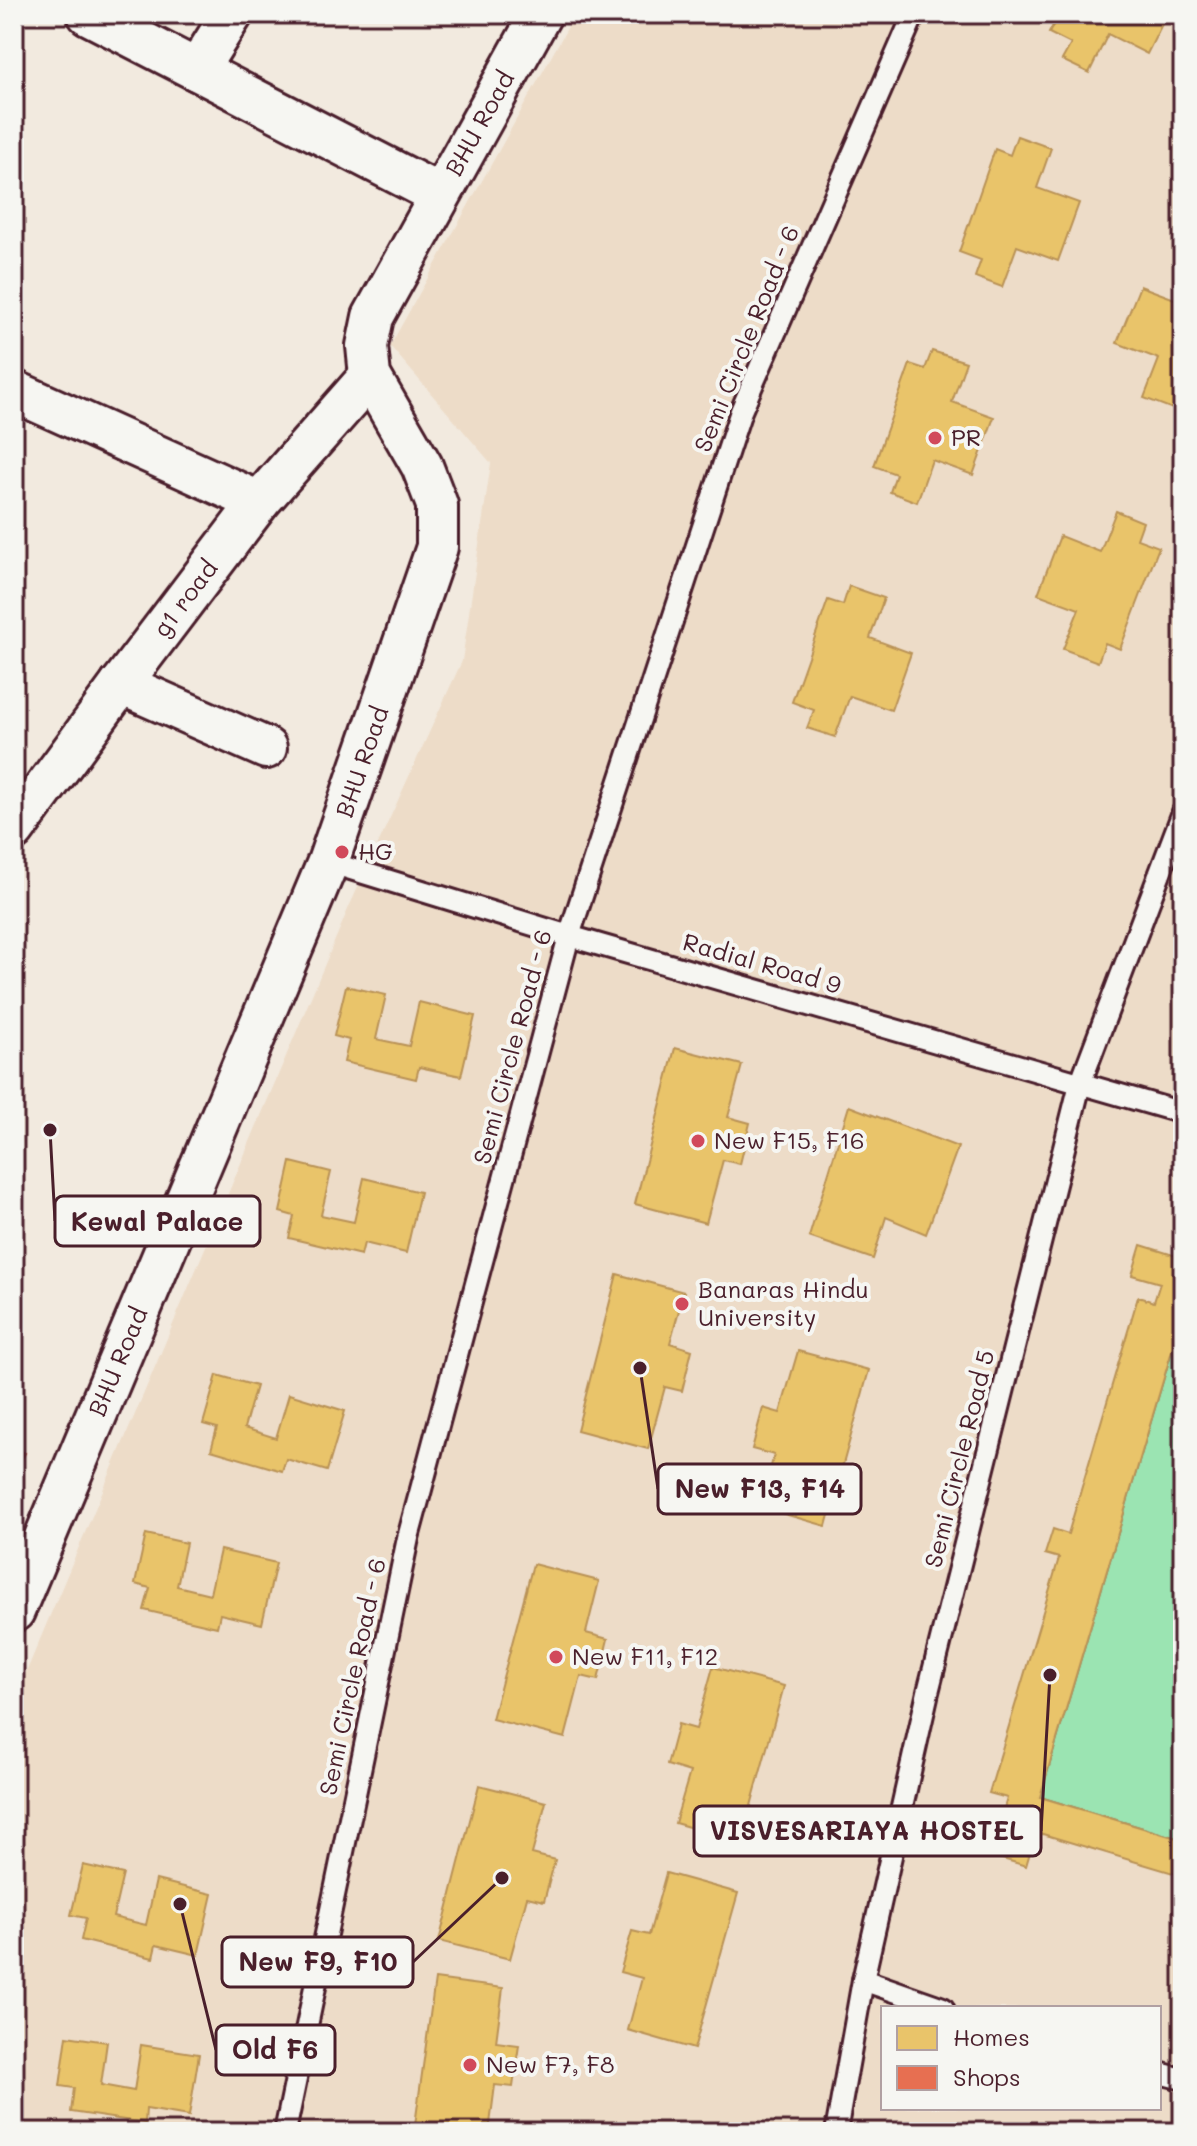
<svg xmlns="http://www.w3.org/2000/svg" width="1197" height="2146" viewBox="0 0 1197 2146" font-family="Mali,sans-serif">
	<rect width="100%" height="100%" fill="#f2eadf"/>
	<filter id="ink" filterUnits="userSpaceOnUse"><feTurbulence type="fractalNoise" baseFrequency=".0125" numOctaves="2"/><feDisplacementMap in="SourceGraphic" scale="16" xChannelSelector="R" yChannelSelector="G"/><feConvolveMatrix kernelMatrix="1 2 1 2 8 2 1 2 1" color-interpolation-filters="sRGB"/></filter>
	<g filter="url(#ink)">
		<!-- built -->
		<path fill="#eddcc8" fill-rule="evenodd" d="M575,14H1183V2132H14V1701L349,907L462,661L491,463L390,346ZM883,2008H1159V2108H883Z"/>
		<!-- green -->
		<path fill="#9be4b2" stroke="#72826e" stroke-width="2" d="M1176,1337L1183,1339V1840L1040,1797Z"/>
		<!-- homes -->
		<g fill="#e9c46a" stroke="#b99257" stroke-width="2">
			<path d="M1059,14H1167L1147,54L1108,34L1089,73L1062,60L1071,44L1049,33Z"/>
			<path d="M1017,136L1051,148L1037,188L1079,203L1058,261L1017,246L1002,287L975,277L981,260L959,252L995,149L1010,155Z"/>
			<path d="M1140,286L1180,301L1183,294V398L1178,411L1144,398L1159,359L1117,343Z"/>
			<path d="M932,351L966,362L952,402L994,417L973,475L932,460L917,502L890,492L896,474L874,466L910,364L925,369Z"/>
			<path d="M1116,511L1143,522L1137,539L1159,547L1120,649L1105,643L1098,662L1063,649L1079,609L1038,594L1060,536L1100,552Z"/>
			<path d="M849,586L884,598L870,638L911,653L891,710L850,696L835,737L807,728L814,710L792,702L828,600L843,605Z"/>
			<path d="M346,986L386,995L376,1039L409,1046L419,1002L475,1016L461,1076L419,1067L416,1079L344,1062L349,1040L334,1036Z"/>
			<path d="M675,1048L742,1065L728,1117L750,1123L740,1164L723,1160L706,1223L635,1204Z"/>
			<path d="M849,1106L958,1147L926,1234L886,1217L873,1259L809,1237Z"/>
			<path d="M291,1162L331,1172L321,1215L354,1222L364,1178L420,1192L406,1253L364,1243L361,1255L289,1238L294,1216L280,1212Z"/>
			<path d="M1141,1245L1183,1258V1274L1178,1291L1183,1292V1339L1176,1337L1040,1797L1183,1840V1876L1036,1832L1026,1866L973,1850L982,1821L999,1826L1007,1798L989,1793L1059,1558L1045,1554L1053,1529L1068,1534L1138,1297L1154,1302L1160,1283L1132,1275Z"/>
			<path d="M617,1274L684,1292L670,1343L692,1350L682,1391L665,1387L648,1449L577,1430Z"/>
			<path d="M798,1351L869,1370L826,1526L760,1507L774,1455L752,1449L763,1408L780,1413Z"/>
			<path d="M217,1375L256,1386L244,1428L276,1438L289,1394L345,1411L327,1471L286,1459L282,1471L211,1450L217,1428L203,1424Z"/>
			<path d="M146,1534L186,1543L177,1586L210,1594L220,1550L276,1563L262,1624L220,1614L217,1627L144,1610L150,1588L135,1584Z"/>
			<path d="M533,1564L599,1581L586,1633L608,1639L598,1680L581,1676L565,1738L492,1719Z"/>
			<path d="M713,1667L784,1686L741,1842L675,1823L690,1772L667,1765L678,1724L696,1729Z"/>
			<path d="M479,1785L546,1802L532,1854L555,1860L544,1901L527,1897L510,1959L439,1941Z"/>
			<path d="M83,1865L123,1874L113,1917L146,1925L156,1880L212,1894L198,1955L156,1945L153,1958L81,1940L86,1918L71,1915Z"/>
			<path d="M666,1873L738,1893L694,2049L628,2030L642,1978L620,1972L632,1931L649,1935Z"/>
			<path d="M435,1979L503,1988L496,2042L519,2045L513,2087L495,2085L489,2132H414Z"/>
			<path d="M67,2036L107,2042L101,2085L134,2091L141,2045L199,2054L189,2116L146,2109L145,2123L71,2112L74,2088L60,2086Z"/>
		</g>
		<!-- shops -->
		<path fill="#e76f51" stroke="#b85746" stroke-width="2" d="M14,1448L25,1453L14,1474Z"/>
		<g fill="none" stroke-linecap="round" stroke-linejoin="round">
			<defs>
				<g id="lane">
					<path d="M328,862L569,936L1183,1113"/>
					<path d="M863,1980L943,2008"/>
					<path d="M1159,2073L1183,2079"/>
					<path d="M285,2132L408,1538L569,936L741,411L914,14"/>
					<path d="M836,2132L863,1980L928,1692L1080,1084L1183,812"/>
				</g>
				<g id="street">
					<path d="M88,14L440,195"/>
					<path d="M197,70L232,14"/>
					<path d="M14,391L259,502"/>
					<path d="M121,684L266,748"/>
					<path id="s1" d="M14,830L121,684L259,502L370,376"/>
					<path id="s2" d="M14,1611L328,862L437,547V505L422,466L370,376L367,346L373,317L541,14"/>
				</g>
			</defs>
			<!-- lane casing -->
			<use href="#lane" stroke="#4a1f2b" stroke-width="26"/>
			<!-- street casing -->
			<use href="#street" stroke="#4a1f2b" stroke-width="46"/>
			<!-- lane -->
			<use href="#lane" stroke="#f6f6f2" stroke-width="20"/>
			<!-- street -->
			<use href="#street" stroke="#f6f6f2" stroke-width="40"/>
		</g>
	</g>
	<!-- markers -->
	<g fill="#d1495b" stroke="#f6f6f2" stroke-width="3">
		<circle cx="935" cy="438" r="8"/>
		<circle cx="342" cy="852" r="8"/>
		<circle cx="698" cy="1141" r="8"/>
		<circle cx="682" cy="1304" r="8"/>
		<circle cx="556" cy="1657" r="8"/>
		<circle cx="470" cy="2065" r="8"/>
	</g>
	<g text-anchor="middle" stroke-width="8" stroke-linejoin="round" paint-order="stroke">
		<!-- street labels -->
		<g font-size="24" fill="#4a1f2b" stroke="#f6f6f2">
			<text dy="8" stroke="none"><textPath href="#s2" startOffset="1614">BHU Road</textPath></text>
			<text transform="translate(747 339) rotate(-68)" y="8">Semi Circle Road - 6</text>
			<text dy="8" stroke="none"><textPath href="#s1" startOffset="288">g1 road</textPath></text>
			<text dy="8" stroke="none"><textPath href="#s2" startOffset="918">BHU Road</textPath></text>
			<text transform="translate(762 964) rotate(16)" y="8">Radial Road 9</text>
			<text transform="translate(513 1047) rotate(-75)" y="8">Semi Circle Road - 6</text>
			<text dy="8" stroke="none"><textPath href="#s2" startOffset="270">BHU Road</textPath></text>
			<text transform="translate(960 1459) rotate(-76)" y="8">Semi Circle Road 5</text>
			<text transform="translate(353 1677) rotate(-78)" y="8">Semi Circle Road - 6</text>
		</g>
		<!-- poi labels -->
		<g font-size="24" fill="#4a1f2b" stroke="#f6f6f2" text-anchor="start">
			<text x="951" y="446">PR</text>
			<text x="358" y="860">HG</text>
			<text x="714" y="1149">New F15, F16</text>
			<text x="698" y="1298">Banaras Hindu<tspan x="698" dy="28">University</tspan></text>
			<text x="572" y="1665">New F11, F12</text>
			<text x="486" y="2073">New F7, F8</text>
		</g>
	</g>
	<!-- callouts -->
	<path fill="none" stroke="#4a1f2b" stroke-width="3" d="M50 1130L55 1221M640 1368L658 1489M1050 1675L1041 1831M502 1878L413 1962M180 1904L216 2050"/>
	<g fill="#4a1f2b" stroke="#f6f6f2" stroke-width="3">
		<circle cx="50" cy="1130" r="8"/>
		<circle cx="640" cy="1368" r="8"/>
		<circle cx="1050" cy="1675" r="8"/>
		<circle cx="502" cy="1878" r="8"/>
		<circle cx="180" cy="1904" r="8"/>
	</g>
	<g fill="#f6f6f2" stroke="#4a1f2b" stroke-width="3">
		<rect x="55" y="1196" width="205" height="50" rx="8"/>
		<rect x="658" y="1464" width="203" height="50" rx="8"/>
		<rect x="694" y="1806" width="347" height="50" rx="8"/>
		<rect x="222" y="1937" width="191" height="50" rx="8"/>
		<rect x="216" y="2025" width="119" height="50" rx="8"/>
	</g>
	<g font-size="26" text-anchor="middle" font-weight="bold" fill="#4a1f2b">
		<text x="157" y="1231">Kewal Palace</text>
		<text x="760" y="1498">New F13, F14</text>
		<text x="867" y="1840">VISVESARIAYA HOSTEL</text>
		<text x="318" y="1971">New F9, F10</text>
		<text x="275" y="2059">Old F6</text>
	</g>
	<!-- margin -->
	<rect width="1197" height="2146" fill="none" stroke="#f6f6f2" stroke-width="48"/>
	<rect x="24" y="24" width="1149" height="2098" fill="none" stroke="#4a1f2b" stroke-width="3" filter="url(#ink)"/>
	<!-- legend -->
	<rect x="881" y="2006" width="280" height="104" fill="#f6f6f2" stroke="#b1a0a2" stroke-width="2"/>
	<rect x="897" y="2026" width="40" height="24" fill="#e9c46a" stroke="#b1a0a2" stroke-width="2"/>
	<text x="953" y="2046" font-size="24" fill="#4a1f2b">Homes</text>
	<rect x="897" y="2066" width="40" height="24" fill="#e76f51" stroke="#b1a0a2" stroke-width="2"/>
	<text x="953" y="2086" font-size="24" fill="#4a1f2b">Shops</text>
</svg>
